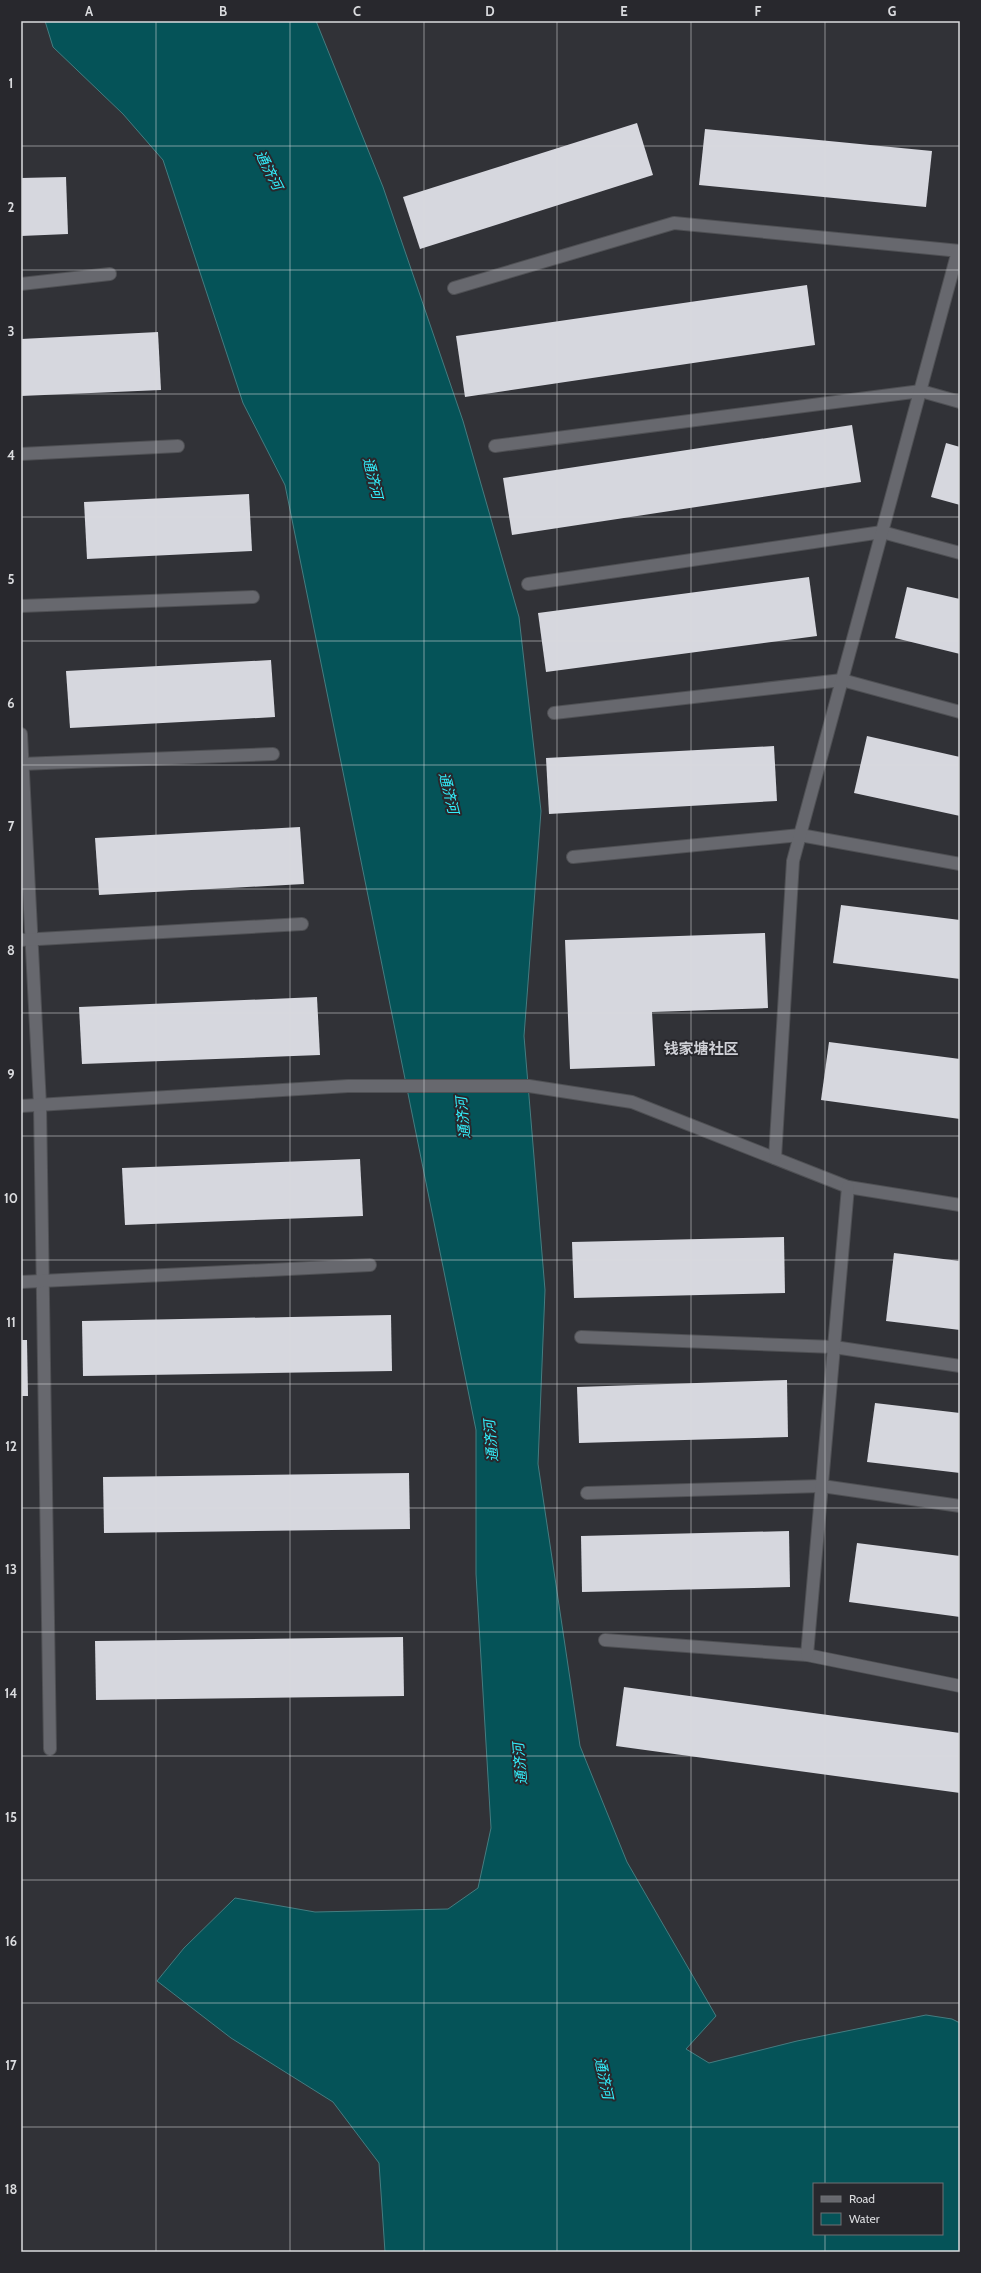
<svg xmlns="http://www.w3.org/2000/svg" width="981" height="2273" viewBox="0 0 981 2273" font-family="Cabin,'Noto Sans SC',sans-serif">
	<rect width="100%" height="100%" fill="#313237"/>
	<!-- water -->
	<path fill="#055358" stroke="#457c80" fill-rule="evenodd" d="M45,21H316L383,187L463,421L519,617L541,811L524,1036L545,1290L538,1464L580,1746L627,1862L716,2016L686,2049L709,2063L797,2041L926,2015L952,2019L960,2023V2252H385L379,2163L333,2102L231,2038L157,1981L184,1948L235,1898L315,1912L448,1909L478,1888L491,1828L476,1574V1430L285,485L243,403L163,160L123,114L53,47ZM814,2184H942V2234H814Z"/>
	<!-- building -->
	<g fill="#d6d7de">
		<path d="M637,123L653,175L420,249L403,197Z"/>
		<path d="M705,129L932,151L926,207L699,185Z"/>
		<path d="M66,177L68,234L21,236V178Z"/>
		<path d="M807,285L815,345L465,397L456,336Z"/>
		<path d="M158,332L161,390L21,396V339Z"/>
		<path d="M852,425L861,482L512,535L503,478Z"/>
		<path d="M946,443L960,447V505L931,497Z"/>
		<path d="M249,494L252,551L87,559L84,502Z"/>
		<path d="M809,577L817,636L546,672L538,613Z"/>
		<path d="M907,587L960,599V654L895,638Z"/>
		<path d="M271,660L275,717L70,728L66,671Z"/>
		<path d="M867,736L960,757V816L854,793Z"/>
		<path d="M774,746L777,801L549,814L546,758Z"/>
		<path d="M300,827L304,884L99,895L95,838Z"/>
		<path d="M841,905L960,920V979L833,963Z"/>
		<path d="M765,933L768,1008L652,1012L655,1066L570,1069L565,940Z"/>
		<path d="M317,997L320,1055L82,1064L79,1007Z"/>
		<path d="M829,1042L960,1059V1119L821,1100Z"/>
		<path d="M360,1159L363,1216L125,1225L122,1168Z"/>
		<path d="M784,1237L785,1293L574,1298L572,1242Z"/>
		<path d="M894,1253L960,1261V1330L886,1321Z"/>
		<path d="M391,1315L392,1371L83,1376L82,1321Z"/>
		<path d="M21,1340H27L28,1396H21Z"/>
		<path d="M787,1380L788,1437L579,1443L577,1387Z"/>
		<path d="M875,1403L960,1413V1473L867,1462Z"/>
		<path d="M409,1473L410,1529L104,1533L103,1477Z"/>
		<path d="M789,1531L790,1587L582,1592L581,1536Z"/>
		<path d="M857,1543L960,1556V1617L849,1602Z"/>
		<path d="M403,1637L404,1696L96,1700L95,1641Z"/>
		<path d="M624,1687L960,1733V1793L616,1746Z"/>
	</g>
	<g fill="none" stroke-linecap="round" stroke-linejoin="round">
		<defs>
			<g id="minor">
				<path d="M21,284L110,274"/>
				<path d="M454,288L674,223L960,251"/>
				<path d="M495,446L921,391L960,402"/>
				<path d="M21,454L178,446"/>
				<path d="M528,584L882,532L960,553"/>
				<path d="M21,606L253,597"/>
				<path d="M554,713L842,680L960,712"/>
				<path d="M21,734L40,1105L50,1749"/>
				<path d="M21,764L273,754"/>
				<path d="M573,857L800,835L960,864"/>
				<path d="M21,940L302,924"/>
				<path d="M21,1106L348,1086H529L632,1102L848,1187L960,1205"/>
				<path d="M775,1158L793,861L958,251"/>
				<path d="M21,1282L370,1265"/>
				<path d="M581,1337L834,1347L960,1366"/>
				<path d="M587,1493L822,1486L960,1506"/>
				<path d="M605,1640L807,1655L960,1686"/>
				<path d="M807,1655L848,1187"/>
			</g>
		</defs>
		<!-- minor casing -->
		<use href="#minor" stroke="#4f5054" stroke-width="14"/>
		<!-- minor -->
		<use href="#minor" stroke="#67686e" stroke-width="12"/>
	</g>
	<!-- grid -->
	<path fill="none" stroke="#dadbde" stroke-width="1" stroke-opacity="0.55" d="M156,21V2252M290,21V2252M424,21V2252M557,21V2252M691,21V2252M825,21V2184M21,146H960M21,270H960M21,394H960M21,517H960M21,641H960M21,765H960M21,889H960M21,1013H960M21,1136H960M21,1260H960M21,1384H960M21,1508H960M21,1632H960M21,1756H960M21,1880H960M21,2003H960M21,2127H960M825,2234V2252"/>
	<g text-anchor="middle" stroke-width="4" stroke-linejoin="round" paint-order="stroke">
		<!-- water labels -->
		<g font-size="14" font-style="italic" fill="#32f1fe" stroke="#28282d">
			<text transform="translate(269 170) rotate(63)" y="5">通济河</text>
			<text transform="translate(373 478) rotate(76)" y="5">通济河</text>
			<text transform="translate(449 793) rotate(76)" y="5">通济河</text>
			<text transform="translate(463 1118) rotate(-95)" y="5">通济河</text>
			<text transform="translate(491 1441) rotate(-95)" y="5">通济河</text>
			<text transform="translate(520 1764) rotate(-95)" y="5">通济河</text>
			<text transform="translate(604 2078) rotate(78)" y="5">通济河</text>
		</g>
		<!-- quarter labels -->
		<g font-size="15" font-weight="bold" fill="#cfd0d6" stroke="#28282d">
			<text x="701" y="1054">钱家塘社区</text>
		</g>
	</g>
	<!-- border -->
	<rect width="981" height="2273" fill="none" stroke="#28282d" stroke-width="44"/>
	<!-- legend -->
	<rect x="813" y="2183" width="130" height="52" fill="#28282d" stroke="#6f7074"/>
	<rect x="821" y="2196" width="20" height="6" fill="#67686e" stroke="#6f7074"/>
	<text x="849" y="2203" font-size="12" fill="#dadbde">Road</text>
	<rect x="821" y="2213" width="20" height="12" fill="#055358" stroke="#6f7074"/>
	<text x="849" y="2223" font-size="12" fill="#dadbde">Water</text>
	<rect x="22" y="22" width="937" height="2229" fill="none" stroke="#dadbde" stroke-width="1.5"/>
	<g font-size="13" text-anchor="middle" font-weight="bold" fill="#dadbde">
		<text x="89" y="16">A</text>
		<text x="223" y="16">B</text>
		<text x="357" y="16">C</text>
		<text x="490" y="16">D</text>
		<text x="624" y="16">E</text>
		<text x="758" y="16">F</text>
		<text x="892" y="16">G</text>
		<text x="11" y="88">1</text>
		<text x="11" y="212">2</text>
		<text x="11" y="336">3</text>
		<text x="11" y="460">4</text>
		<text x="11" y="584">5</text>
		<text x="11" y="708">6</text>
		<text x="11" y="831">7</text>
		<text x="11" y="955">8</text>
		<text x="11" y="1079">9</text>
		<text x="11" y="1203">10</text>
		<text x="11" y="1327">11</text>
		<text x="11" y="1451">12</text>
		<text x="11" y="1574">13</text>
		<text x="11" y="1698">14</text>
		<text x="11" y="1822">15</text>
		<text x="11" y="1946">16</text>
		<text x="11" y="2070">17</text>
		<text x="11" y="2194">18</text>
	</g>
</svg>
